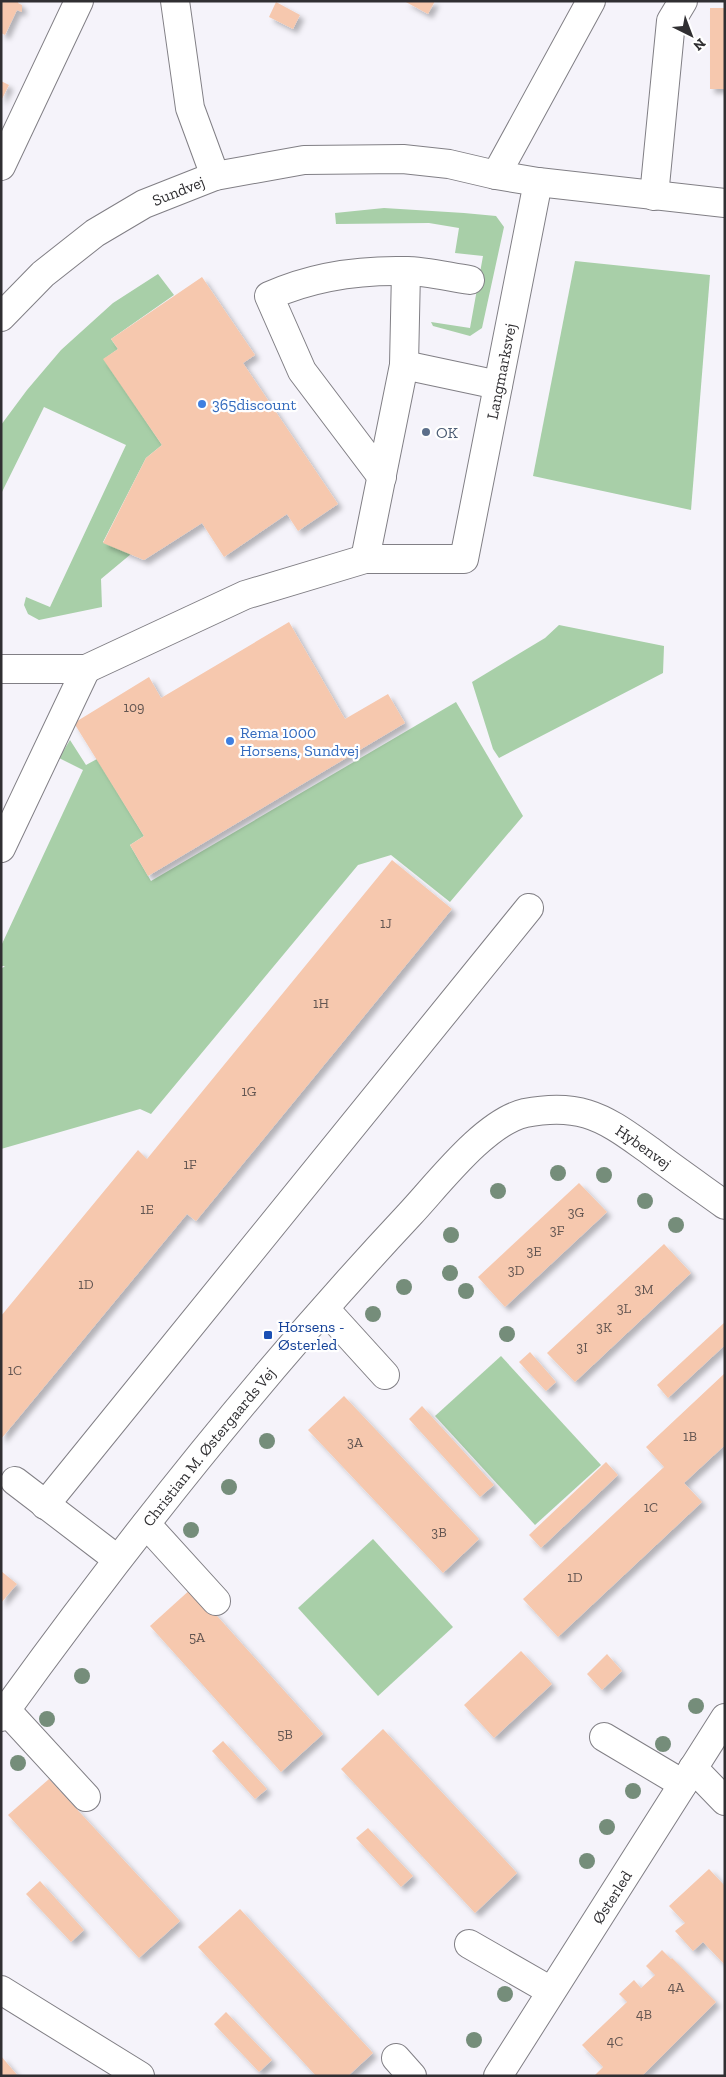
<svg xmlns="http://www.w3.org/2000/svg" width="726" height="2077" viewBox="0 0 726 2077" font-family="'Zilla Slab',serif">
	<defs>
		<filter id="shadow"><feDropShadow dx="4.5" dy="4.5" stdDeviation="2.5" flood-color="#0004"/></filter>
	</defs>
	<rect width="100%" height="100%" fill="#f5f3fa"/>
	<!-- green -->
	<g fill="#a8cfa8">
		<path d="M384,208L464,213L496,216L504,227L482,328L470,336L433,326L431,322L470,328L483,256L455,253L459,228L429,223L336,224L335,213Z"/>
		<path d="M575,261L710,275L691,510L533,476Z"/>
		<path d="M158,274L174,295L111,339L118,349L104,359L162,445L146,458L103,542L131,554L101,579L102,607L39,620L28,614L24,605L26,597L50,607L126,445L44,407L1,494V425L27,390L61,350L113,303Z"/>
		<path d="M559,625L664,646L663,673L499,758L493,749L472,682L545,638Z"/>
		<path d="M456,702L523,816L450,902L391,855L358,865L151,1114L140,1109L1,1149V969L5,966H1V946L83,770L59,758L70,740L86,765L97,759L144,836L130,845L151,881Z"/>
		<path d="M501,1356L601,1465L535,1525L435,1416Z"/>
		<path d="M373,1539L453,1627L378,1696L298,1608Z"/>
	</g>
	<!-- building -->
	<g fill="#f6c8ae" filter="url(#shadow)">
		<path d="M1,1H18V3L22,5V12L17,10L5,35L1,33Z"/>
		<path d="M404,1H435L428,14Z"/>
		<path d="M276,2L300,15L293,29L269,17Z"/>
		<rect x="710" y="8" width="15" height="81"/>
		<path d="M1,81L9,85L1,101Z"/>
		<path d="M202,277L255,355L243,363L338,504L298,531L287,514L224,557L202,523L144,560L103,543L146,458L162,445L103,359L118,349L111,339Z"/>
		<path d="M289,622L345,719L388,694L405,723L148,876L130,845L144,836L74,723L149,677L161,698Z"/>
		<path d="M392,860L452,909L196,1221L187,1214L1,1439V1316L138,1150L147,1159Z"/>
		<path d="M579,1183L607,1212L505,1307L478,1277Z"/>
		<path d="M664,1244L691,1273L575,1382L547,1353Z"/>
		<path d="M725,1322V1345L668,1398L657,1385Z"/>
		<path d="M530,1352L556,1382L546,1391L519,1362Z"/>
		<path d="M725,1373V1445L684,1483L702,1502L558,1637L523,1599L664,1467L646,1447Z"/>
		<path d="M344,1396L479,1539L443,1573L308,1430Z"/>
		<path d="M422,1406L494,1485L480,1497L409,1419Z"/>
		<path d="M606,1462L618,1475L541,1548L529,1535Z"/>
		<path d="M1,1571L17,1584L1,1603Z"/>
		<path d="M192,1588L323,1734L281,1772L150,1626Z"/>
		<path d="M521,1651L552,1684L494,1738L464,1705Z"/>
		<path d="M607,1654L622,1671L602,1690L587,1674Z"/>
		<path d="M383,1729L517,1873L475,1913L341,1769Z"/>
		<path d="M223,1741L267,1789L255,1799L212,1751Z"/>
		<path d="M49,1779L180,1921L139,1958L8,1815Z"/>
		<path d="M368,1828L413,1876L401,1887L356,1838Z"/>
		<path d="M709,1869L725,1886V1965L703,1942L693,1951L675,1931L685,1923L669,1906Z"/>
		<path d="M40,1881L84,1930L71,1942L26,1894Z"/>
		<path d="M240,1909L373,2053L348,2076H316L198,1947Z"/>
		<path d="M662,1950L671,1959L672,1958L716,2002L642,2076H594L603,2067L582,2045L627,2002L619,1994L634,1980L641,1988L655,1975L646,1966Z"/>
		<path d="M226,2012L272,2060L259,2072L214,2024Z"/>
		<path d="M1,2056L18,2076H1Z"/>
	</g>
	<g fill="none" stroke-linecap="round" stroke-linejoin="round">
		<defs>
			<g id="minor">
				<path d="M175,1L190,108L215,176"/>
				<path d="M1,166L79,1"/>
				<path d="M496,175L591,1"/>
				<path d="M654,196L671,21L683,1"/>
				<path d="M404,365L498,385"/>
				<path d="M382,477L302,371L269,296C311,277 358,270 405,271C426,271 449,277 470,280"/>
				<path d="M365,559L404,365L406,271"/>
				<path id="s1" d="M1,669H86L245,595L365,559H464L538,182"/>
				<path d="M1,848L86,669"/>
				<path d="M325,1309L385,1375"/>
				<path d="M15,1481L117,1559"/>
				<path d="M45,1505L529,908"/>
				<path d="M146,1524L216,1601"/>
				<path d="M6,1710L86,1797"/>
				<path id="s2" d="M1,1717C127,1542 262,1372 410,1214C438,1184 485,1122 525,1113C545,1109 568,1108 587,1114C610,1121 629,1136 649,1150C674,1169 700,1187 725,1205"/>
				<path d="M604,1737L683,1784"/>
				<path d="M693,1768L725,1801"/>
				<path d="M469,1944L551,1991"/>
				<path d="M1,1990L140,2076"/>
				<path d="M396,2058L412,2076"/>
				<path id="s3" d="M498,2076L725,1718"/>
			</g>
			<g id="major">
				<path id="s4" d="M1,317L43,274L95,233L144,204L215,176L304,160L403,159L449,164L496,175L538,182L725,203"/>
			</g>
		</defs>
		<!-- minor casing -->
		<use href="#minor" stroke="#817f85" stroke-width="30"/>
		<!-- major casing -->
		<use href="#major" stroke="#817f85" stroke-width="30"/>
		<!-- minor -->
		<use href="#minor" stroke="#fff" stroke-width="28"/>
		<!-- major -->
		<use href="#major" stroke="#fff" stroke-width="28"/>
	</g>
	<!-- trees -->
	<g fill="#758d7a">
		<circle cx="558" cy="1173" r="8"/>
		<circle cx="604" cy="1175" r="8"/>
		<circle cx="498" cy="1191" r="8"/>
		<circle cx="645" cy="1201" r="8"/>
		<circle cx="676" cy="1225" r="8"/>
		<circle cx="451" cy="1235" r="8"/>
		<circle cx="450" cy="1273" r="8"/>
		<circle cx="404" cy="1287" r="8"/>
		<circle cx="466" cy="1291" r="8"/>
		<circle cx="373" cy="1314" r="8"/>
		<circle cx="507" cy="1334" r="8"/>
		<circle cx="267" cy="1441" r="8"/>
		<circle cx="229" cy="1487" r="8"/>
		<circle cx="191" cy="1530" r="8"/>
		<circle cx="82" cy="1676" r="8"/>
		<circle cx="696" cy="1706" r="8"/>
		<circle cx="47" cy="1719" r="8"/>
		<circle cx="663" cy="1744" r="8"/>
		<circle cx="18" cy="1763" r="8"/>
		<circle cx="633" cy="1791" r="8"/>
		<circle cx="607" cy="1827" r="8"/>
		<circle cx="587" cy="1861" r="8"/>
		<circle cx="505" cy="1994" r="8"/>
		<circle cx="474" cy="2040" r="8"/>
	</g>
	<!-- markers -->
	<g fill="#3f7fe0" stroke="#fff" stroke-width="2">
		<circle cx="202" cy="404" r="5"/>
		<circle cx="230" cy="741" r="5"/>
	</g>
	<circle fill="#5c6f8a" stroke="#fff" stroke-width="2" cx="426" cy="432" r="5"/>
	<rect fill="#1a4fb4" stroke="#fff" stroke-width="2" x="263" y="1330" width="10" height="10" rx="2.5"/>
	<g text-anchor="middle" stroke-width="4.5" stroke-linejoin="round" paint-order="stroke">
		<!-- number labels -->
		<g font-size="14" fill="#625551">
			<text x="134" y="712">109</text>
			<text x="386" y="928">1J</text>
			<text x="321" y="1008">1H</text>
			<text x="249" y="1096">1G</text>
			<text x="190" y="1169">1F</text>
			<text x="147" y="1214">1E</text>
			<text x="576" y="1217">3G</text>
			<text x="557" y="1235">3F</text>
			<text x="534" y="1256">3E</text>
			<text x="516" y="1275">3D</text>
			<text x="86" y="1289">1D</text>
			<text x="644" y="1294">3M</text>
			<text x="624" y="1313">3L</text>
			<text x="604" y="1332">3K</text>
			<text x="582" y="1352">3I</text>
			<text x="15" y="1375">1C</text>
			<text x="690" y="1441">1B</text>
			<text x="355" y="1447">3A</text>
			<text x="651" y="1512">1C</text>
			<text x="439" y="1537">3B</text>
			<text x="575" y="1582">1D</text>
			<text x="197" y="1642">5A</text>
			<text x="285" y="1739">5B</text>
			<text x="676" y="1992">4A</text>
			<text x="644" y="2019">4B</text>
			<text x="615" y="2046">4C</text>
		</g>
		<!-- street labels -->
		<g font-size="16" fill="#302f32" stroke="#fff">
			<text dy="6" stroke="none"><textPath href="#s4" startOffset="220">Sundvej</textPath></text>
			<text dy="6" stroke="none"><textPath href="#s1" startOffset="676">Langmarksvej</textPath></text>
			<text dy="6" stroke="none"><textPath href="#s2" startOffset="932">Hybenvej</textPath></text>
			<text dy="6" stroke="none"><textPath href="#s2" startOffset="341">Christian M. Østergaards Vej</textPath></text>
			<text dy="6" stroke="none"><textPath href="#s3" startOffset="212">Østerled</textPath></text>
		</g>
		<!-- shop labels -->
		<g font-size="16" fill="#366cbe" stroke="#fff" text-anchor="start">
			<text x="212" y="410">365discount</text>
			<text x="240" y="738">Rema 1000<tspan x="240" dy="18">Horsens, Sundvej</tspan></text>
		</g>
		<!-- service labels -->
		<g font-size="16" fill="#4e5e75" stroke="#fff" text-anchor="start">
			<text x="436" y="438">OK</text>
		</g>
		<!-- transit labels -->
		<g font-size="16" fill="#164399" stroke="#fff" text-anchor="start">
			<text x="278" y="1332">Horsens -<tspan x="278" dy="18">Østerled</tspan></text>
		</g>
	</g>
	<!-- border -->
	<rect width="726" height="2077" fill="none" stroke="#302f32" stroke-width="5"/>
	<!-- north arrow -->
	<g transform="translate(691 35) rotate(138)" stroke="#ffffff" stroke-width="4" paint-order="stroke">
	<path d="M0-4L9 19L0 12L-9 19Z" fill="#302f32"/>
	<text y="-8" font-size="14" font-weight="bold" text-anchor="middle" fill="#302f32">N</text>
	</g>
</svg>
